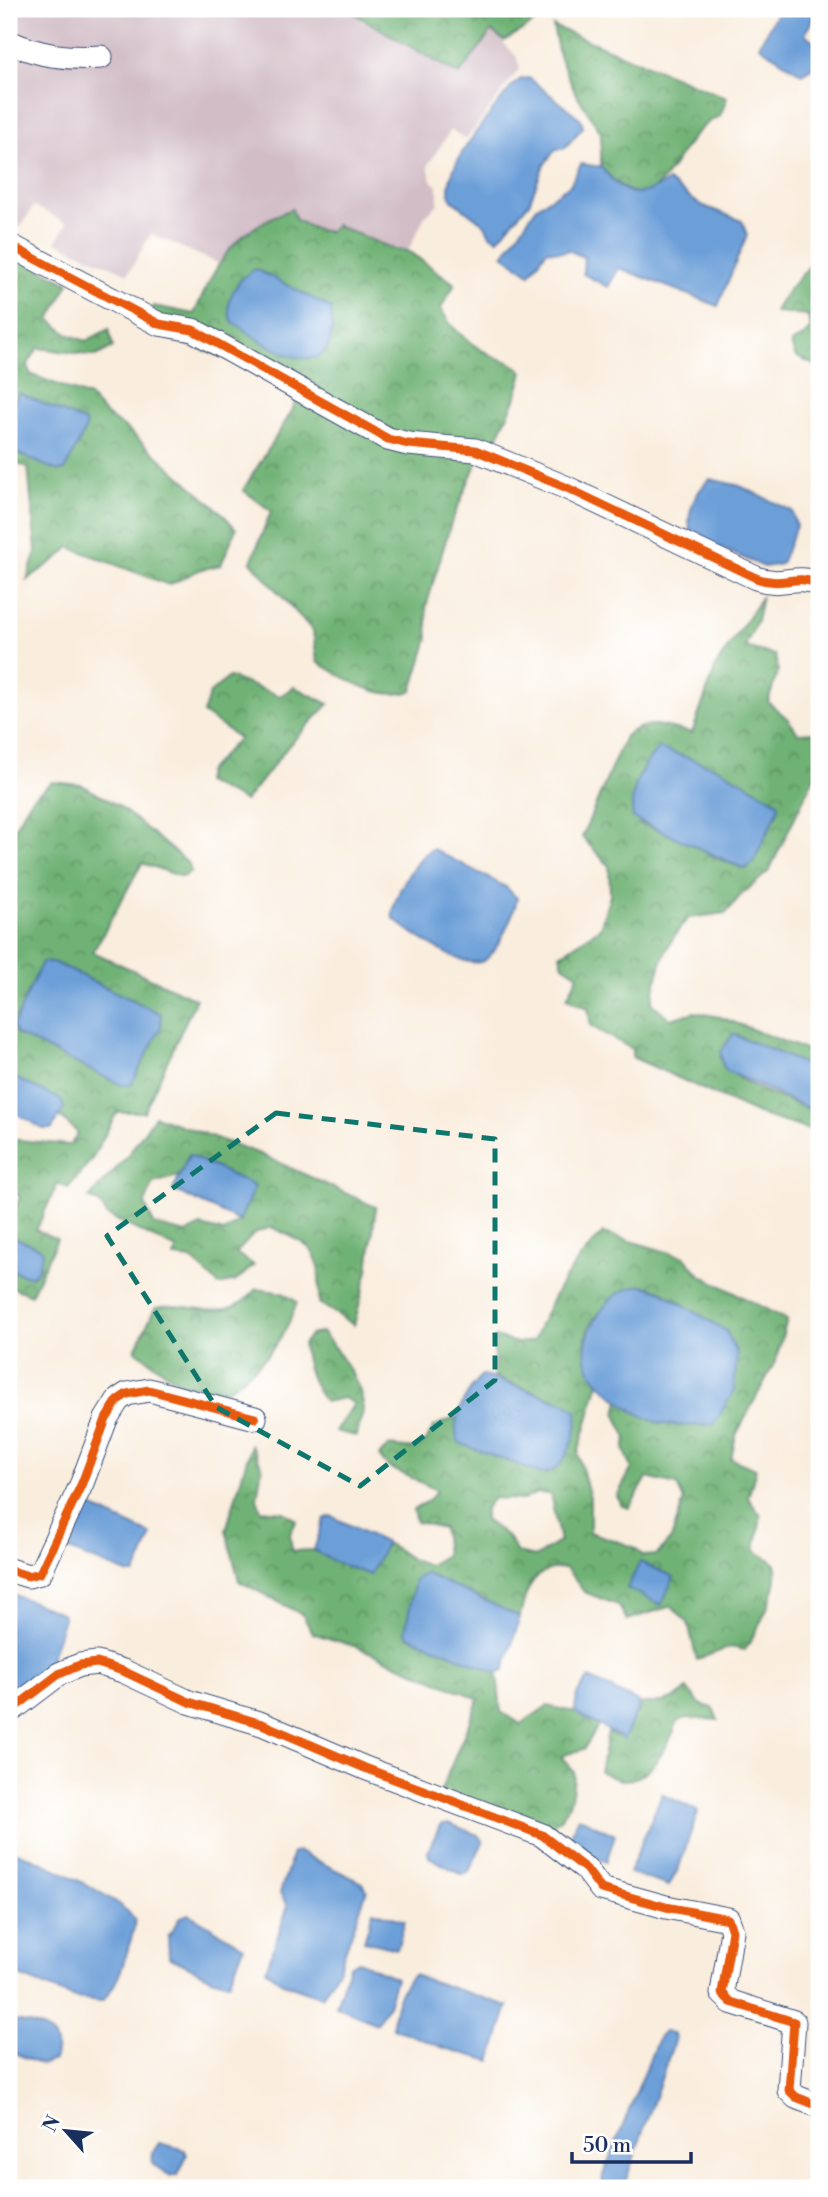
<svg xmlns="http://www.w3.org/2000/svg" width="828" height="2197" viewBox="0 0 828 2197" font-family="'Libre Bodoni',serif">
	<defs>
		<pattern id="forest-crowns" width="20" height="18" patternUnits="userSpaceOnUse" patternTransform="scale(1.75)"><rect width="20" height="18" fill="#70b274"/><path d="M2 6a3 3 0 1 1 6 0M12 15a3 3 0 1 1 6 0" fill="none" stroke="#5b9162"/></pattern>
	</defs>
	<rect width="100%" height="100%" fill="#fff"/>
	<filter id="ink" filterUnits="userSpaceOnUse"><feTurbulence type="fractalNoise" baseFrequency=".0143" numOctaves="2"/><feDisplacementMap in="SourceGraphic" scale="14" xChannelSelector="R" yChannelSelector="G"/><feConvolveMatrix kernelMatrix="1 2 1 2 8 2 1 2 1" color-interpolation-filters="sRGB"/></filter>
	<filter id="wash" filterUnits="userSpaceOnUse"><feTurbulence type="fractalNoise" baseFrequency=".00686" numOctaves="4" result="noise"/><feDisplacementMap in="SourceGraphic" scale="28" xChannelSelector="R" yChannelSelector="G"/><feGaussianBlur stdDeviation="1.57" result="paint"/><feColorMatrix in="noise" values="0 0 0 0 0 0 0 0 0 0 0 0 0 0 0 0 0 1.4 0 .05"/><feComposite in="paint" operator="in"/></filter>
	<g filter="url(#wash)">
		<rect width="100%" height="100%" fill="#f9eddd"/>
		<!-- industrial -->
		<path fill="#d2bdc6" d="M9,9H342L459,75L492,31L516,56L520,68L466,140L451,130L428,165L431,180L438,186V204L425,216L408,251L317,230L296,220L292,209L245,233L217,263L151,234L128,274L56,242L67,223L34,206L20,228L9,224Z"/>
		<!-- forest -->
		<g fill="url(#forest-crowns)" stroke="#467069" stroke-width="2" fill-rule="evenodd">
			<path d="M346,9H548L531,25L504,41L492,31L459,75Z"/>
			<path d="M553,26L727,98L720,116C669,135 665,242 601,167V133L575,92L559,56Z"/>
			<path d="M292,209L296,220L317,230L330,232L335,225L396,250L408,251L455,284L441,308C448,327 471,345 489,354C501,361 514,361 523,372L515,400L494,444L476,464L451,523L426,607L428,639L412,691C379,702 345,678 317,662L313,631L251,562L271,511L243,490L292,411L297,397L238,362L142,329L154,306L194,314C219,259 232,231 292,209Z"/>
			<path d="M9,254L69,283L50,319L67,334L86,341L109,329L113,347L96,356L38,348L28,364L30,374L90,397L104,413L128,430L223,514L236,529L221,565L199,570L169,585L69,547C62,558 39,570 27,580L36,551L28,467L14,463L9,471V450L58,471L64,470L19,393L9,412Z"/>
			<path d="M819,254V367L795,356L791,343L804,336L811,327L807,315L775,312C785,290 804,274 819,254Z"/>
			<path d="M762,596L757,621L745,647L775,655L778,671L768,702L788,719L798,733L815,732L819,726V767L769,871L739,897L726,913L688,918C664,946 658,966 652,1003L670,1019L695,1012L720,1017L819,1055V1070L733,1034L720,1057C728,1083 794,1102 819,1113V1133L758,1114L632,1057V1049L591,1026L588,1008L567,998L578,975L563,965L560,955L600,928L610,895L609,866L582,837L625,736C648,717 665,727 692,733L716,666ZM652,756L753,862L746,869L718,859L681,838L639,823L637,782Z"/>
			<path d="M229,677L280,696L294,687L329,704L290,744L245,801L205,782L207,772L239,738L203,713L210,693Z"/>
			<path d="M52,782L82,785L119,806L189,864L191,872L182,877L142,863L93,952L196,999L144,1112H117L92,1159L68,1188L58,1183L36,1230L57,1239L31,1295L9,1286V1269L24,1276L13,1237L9,1238V1222L20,1197L9,1188V1139L70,1145L78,1133L59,1116L64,1108L15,1078L9,1089V837L32,798ZM42,962H53L161,1014Z"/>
			<path d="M155,1116L260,1154L376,1207L368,1270L354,1325L319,1303C320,1250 319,1249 271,1227L255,1233L236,1253L254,1265L236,1281L219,1285L191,1259L174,1257L177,1249L108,1216L99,1203L89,1198L125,1159ZM189,1155L239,1221L224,1232L201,1226L186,1233L154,1225L145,1204L153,1183L179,1176Z"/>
			<path d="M603,1233L685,1257L700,1275L787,1320L775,1362L736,1435L731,1459L756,1469L748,1498L761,1516L755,1551C761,1555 770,1558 774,1563C785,1581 755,1634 745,1650L730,1647L697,1660L688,1623L672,1606L627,1620L618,1605L584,1592L566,1568C532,1567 526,1589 520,1617L425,1573L405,1632L408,1636L497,1673L501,1712L521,1724L547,1706L575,1712L598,1726L584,1749L561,1756L574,1772C573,1796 570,1818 547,1828L440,1793L479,1699L360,1648L312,1633L303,1615L239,1581L226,1530L251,1445L262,1467L257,1498L261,1510L284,1512L297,1520L290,1534L292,1551L314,1550L332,1561L386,1546V1543C405,1552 406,1561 429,1565L446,1555L443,1528L416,1522L413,1510L429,1500L437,1490L388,1467L379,1456L388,1446L415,1449L426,1441L434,1426L457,1417L456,1435L565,1403L494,1377L495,1337L518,1343L533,1341C554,1292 566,1271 603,1233ZM643,1285L663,1292L726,1331L632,1411L619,1399L616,1415L627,1438L624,1449L632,1468L617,1496L621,1505L629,1508L647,1478L677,1485L684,1500L671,1539L657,1555L643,1556L634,1547L590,1532V1498L578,1454L599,1382L595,1378C592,1368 587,1357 586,1346C583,1314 620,1298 643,1285ZM536,1493L550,1494L560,1541L536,1557L517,1553L508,1537L485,1520V1509L493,1498L523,1500Z"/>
			<path d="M257,1289L283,1293L297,1302C285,1341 260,1367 227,1390L181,1384L135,1350L155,1308C196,1299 222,1328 257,1289Z"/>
			<path d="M322,1332C337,1350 364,1385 363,1409C363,1417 358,1427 356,1436L335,1431L354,1404L344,1398L325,1402C311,1384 306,1366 303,1344L310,1335Z"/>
			<path d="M687,1689L700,1704L713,1708L718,1720L686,1718L678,1721C669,1744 651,1781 622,1780C615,1780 606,1774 600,1772L608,1731L615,1736L639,1711L640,1703C657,1704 675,1702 687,1689Z"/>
		</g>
		<!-- water -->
		<g fill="#6c9fd8" stroke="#44679b" stroke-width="2">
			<path d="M779,9H818L805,34L816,43C820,59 817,66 802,74L759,46Z"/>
			<path d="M529,78L581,119L583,127L564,149H556L544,165L529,203L498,239L490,235L485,225L452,200C435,173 496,108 512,86L521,79Z"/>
			<path d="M581,164L601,167C624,195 636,202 668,181L699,204L742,221L747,235L718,306L619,268L608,287L583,274L584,257L568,250L564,252L547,250L530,274L503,255L537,207L570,185Z"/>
			<path d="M256,269L331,308C342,395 269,349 232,321C222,302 238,277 256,269Z"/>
			<path d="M19,393L85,422L86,428L65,470L58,471L9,450V412Z"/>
			<path d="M710,479L740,486L792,511L796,526L781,564L764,567L693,536C683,518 695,492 710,479Z"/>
			<path d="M659,748L720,769L778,802L779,808L753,862L745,869L633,818C628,793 641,766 659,748Z"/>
			<path d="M433,849L506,887L517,898C514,913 496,959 480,962C459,967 409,932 393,918C390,901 417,854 433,849Z"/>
			<path d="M42,962H53L161,1014V1027L131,1085H121L16,1034L13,1026Z"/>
			<path d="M733,1034L819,1070V1113L727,1071L723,1065L721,1052Z"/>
			<path d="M15,1078L61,1100L64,1108L52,1129H43L9,1109V1089Z"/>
			<path d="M189,1155L255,1186L239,1221L173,1190Z"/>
			<path d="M13,1237L40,1248L43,1252L37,1272L31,1277L9,1269V1238Z"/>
			<path d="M643,1285L662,1292L726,1331L737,1354L734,1391L714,1424C697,1425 678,1427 661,1423C638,1418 594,1386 587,1363C582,1347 589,1331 597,1317C610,1297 619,1289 643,1285Z"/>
			<path d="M482,1375L565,1403L577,1411C580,1431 565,1473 542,1474L459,1443C448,1420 467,1392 482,1375Z"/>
			<path d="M83,1503L152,1535L135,1574H129L66,1549L63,1546Z"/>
			<path d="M331,1516L386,1543L370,1575L332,1561L314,1550L324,1519Z"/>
			<path d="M640,1562L674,1577L661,1605L627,1588Z"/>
			<path d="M425,1573L520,1617L504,1670L497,1673L408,1636L405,1632L415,1580Z"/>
			<path d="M9,1593L62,1613L64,1618L47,1670L19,1693L9,1691Z"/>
			<path d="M589,1678L640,1703L624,1739L575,1712L577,1694Z"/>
			<path d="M662,1794L698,1811L679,1867L669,1886L629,1873Z"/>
			<path d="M578,1817L615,1835L606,1862L567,1846Z"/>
			<path d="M448,1823L478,1835L483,1842L469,1871L463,1875L429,1857L428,1851L440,1825Z"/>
			<path d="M9,1849C41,1861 114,1894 135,1919V1926C127,1950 121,1983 102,2001L75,1998L9,1972Z"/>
			<path d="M297,1851L363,1883L367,1890L339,1968L322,1997L283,1983L266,1970L288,1906L280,1893L293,1853Z"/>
			<path d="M373,1911L405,1921L397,1949L364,1941Z"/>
			<path d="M189,1914L244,1947L229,1983L214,1979L169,1957L168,1937L180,1917Z"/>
			<path d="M358,1961L396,1978L388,2005L376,2024L336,2006L349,1966Z"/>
			<path d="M413,1975L508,2006L491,2061L444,2048L393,2028C392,2011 400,1986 413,1975Z"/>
			<path d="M16,2021C40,2025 64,2032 54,2060L41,2065L10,2051L9,2030Z"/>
			<path d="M665,2031L674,2034L675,2039L626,2180L621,2185L606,2188L602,2186L603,2175L659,2036Z"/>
			<path d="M159,2143L185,2150L187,2155L178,2175L171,2176L152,2164L153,2152Z"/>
		</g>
	</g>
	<g filter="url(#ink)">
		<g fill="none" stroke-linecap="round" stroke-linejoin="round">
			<defs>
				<g id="minor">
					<path d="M9,42C40,56 68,59 101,57"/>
					<path d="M9,245L159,324L193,330L388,439L408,444L475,450L565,487L756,578C783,588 794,573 819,584"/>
					<path d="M9,1570L28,1576L40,1573L82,1483L106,1419L118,1400L127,1394L149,1390L255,1418"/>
					<path d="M9,1712L59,1674L80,1665L97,1663L123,1671L189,1702L262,1724L365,1768L542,1835L586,1869L601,1889L666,1907L728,1919L732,1931L722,1993L731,2002L794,2022L789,2090L796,2097L819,2106"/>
				</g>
			</defs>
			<!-- minor casing -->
			<use href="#minor" stroke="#3c4c71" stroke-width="25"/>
			<!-- minor -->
			<use href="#minor" stroke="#fff" stroke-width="23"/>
			<defs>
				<g id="cycleway">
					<path d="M9,245L159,324L193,330L388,439L408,444L475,450L565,487L756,578C783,588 794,573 819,584"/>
					<path d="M9,1570L28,1576L40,1573L82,1483L106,1419L118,1400L127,1394L149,1390L255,1418"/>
					<path d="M9,1712L59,1674L80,1665L97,1663L123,1671L189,1702L262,1724L365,1768L542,1835L586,1869L601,1889L666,1907L728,1919L732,1931L722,1993L731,2002L794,2022L789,2090L796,2097L819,2106"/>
				</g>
			</defs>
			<!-- cycleway casing -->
			<use href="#cycleway" stroke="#fff" stroke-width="13"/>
			<!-- cycleway -->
			<use href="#cycleway" stroke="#e8590c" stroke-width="9"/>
		</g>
	</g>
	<!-- marked area -->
	<path fill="none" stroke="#0f766e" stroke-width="5" stroke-dasharray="14 9" stroke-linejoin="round" d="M276,1113L495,1139V1380L360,1486L216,1407L107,1236Z"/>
	<!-- margin -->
	<rect width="828" height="2197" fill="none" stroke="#fff" stroke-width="35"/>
	<!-- north arrow -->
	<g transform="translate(66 2131) rotate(297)" stroke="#ffffff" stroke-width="5" paint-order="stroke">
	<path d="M0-5L12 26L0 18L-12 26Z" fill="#1b2f5e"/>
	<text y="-10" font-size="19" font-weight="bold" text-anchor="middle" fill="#1b2f5e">N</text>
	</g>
	<!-- scale -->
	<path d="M572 2152v10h119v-10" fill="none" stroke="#1b2f5e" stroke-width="3.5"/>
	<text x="583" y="2152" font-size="21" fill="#1b2f5e" stroke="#ffffff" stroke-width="5" paint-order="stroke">50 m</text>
</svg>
